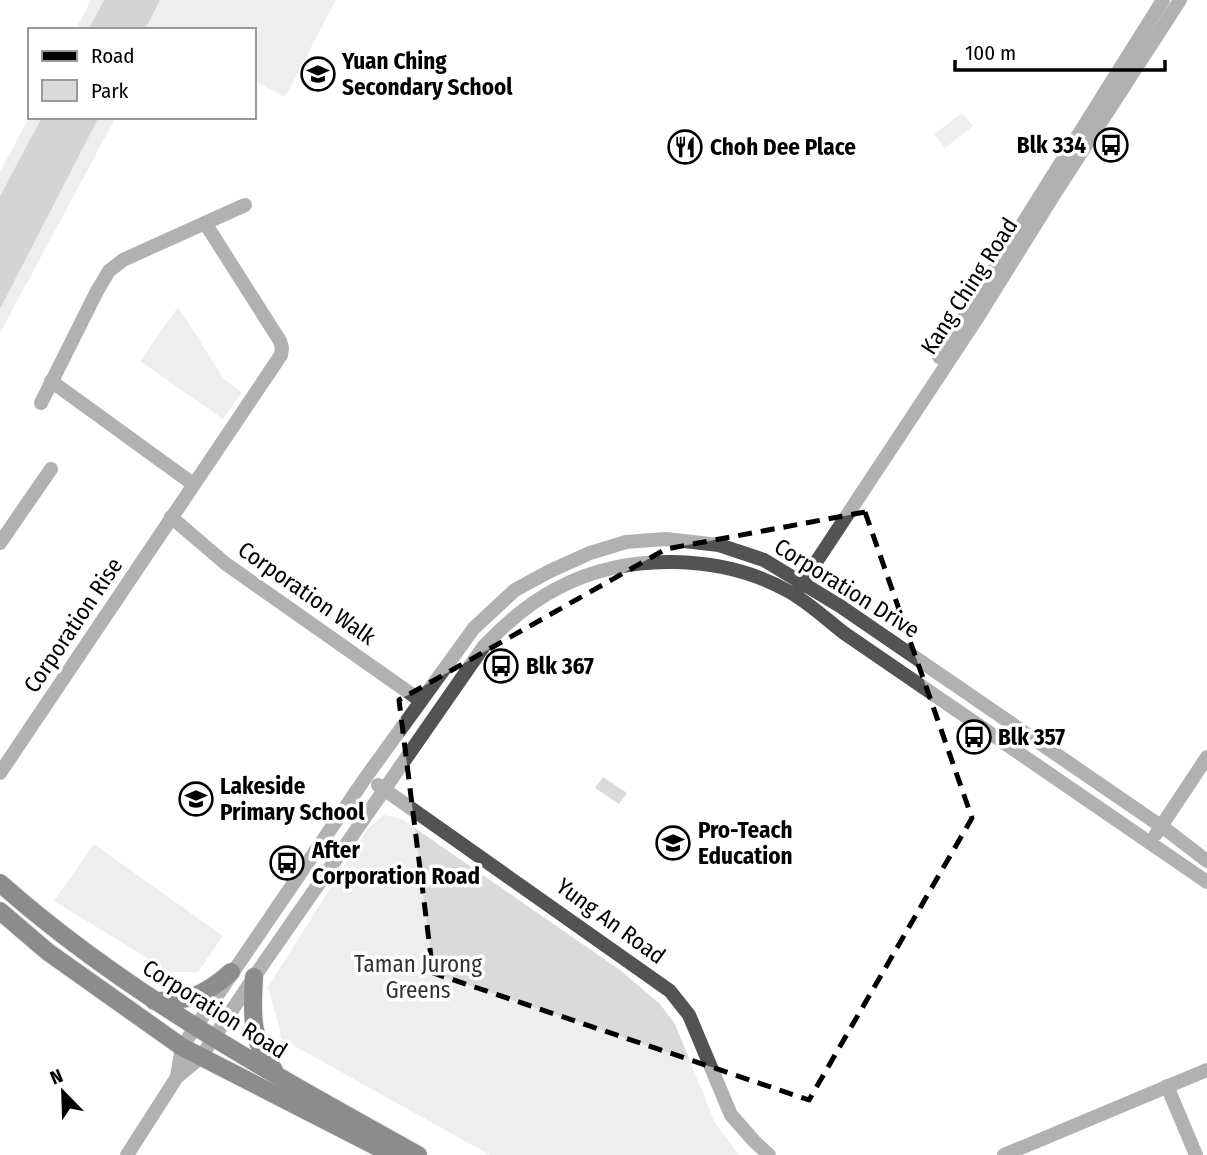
<svg xmlns="http://www.w3.org/2000/svg" width="1207" height="1155" viewBox="0 0 1207 1155" font-family="'Fira Sans Condensed',sans-serif">
	<rect width="100%" height="100%" fill="#fff"/>
	<!-- green -->
	<g fill="#dadada">
		<path d="M91,0H104L88,30H75Z"/>
		<path d="M160,0H336L285,97L254,81V30H145Z"/>
		<path d="M962,113L973,126L945,148L934,134Z"/>
		<path d="M30,116L42,117L0,196V172Z"/>
		<path d="M99,117H116L0,333V309Z"/>
		<path d="M178,307L224,379L242,392L223,419L140,361Z"/>
		<path d="M603,777L627,793L619,804L595,788Z"/>
		<path d="M384,815L402,819L620,970L660,1004L675,1024L715,1123L739,1155H490L282,1039L268,987L368,828Z"/>
		<path d="M94,844L223,936L198,972H170L54,901Z"/>
	</g>
	<!-- water -->
	<g fill="#a1a1a1">
		<path d="M104,0H160L145,30H88Z"/>
		<path d="M42,117H99L0,309V196Z"/>
	</g>
	<g fill="none" stroke-linecap="round" stroke-linejoin="round">
		<defs>
			<g id="major">
				<path d="M0,883C125,994 273,1074 418,1155"/>
				<path d="M0,911L48,952L182,1047L393,1155"/>
				<path d="M254,977C252,1011 250,1042 274,1070"/>
				<path d="M154,1001C189,1001 204,996 231,972"/>
			</g>
		</defs>
		<!-- major casing -->
		<use href="#major" stroke="#dbdbdb" stroke-width="20"/>
		<!-- minor -->
		<g stroke="#535353" stroke-width="14">
			<path d="M939,357L1163,0"/>
			<path d="M51,381L193,484"/>
			<path d="M41,403L97,291L109,271L123,260L245,205"/>
			<path d="M171,517L226,564L421,701"/>
			<path d="M0,543L51,469"/>
			<path d="M799,588L976,320L1055,193L1180,0"/>
			<path d="M0,773L281,355L282,348L280,341L205,223"/>
			<path d="M378,785L670,991L689,1015L731,1115L754,1141L769,1155"/>
			<path d="M1156,834L1207,757"/>
			<path d="M177,1077L182,1047L366,777L474,628L515,590L550,571L590,553L626,542L666,539L719,545L764,560L840,606L1168,831L1207,861"/>
			<path d="M1167,1086L1196,1155"/>
			<path d="M127,1155L177,1077L201,1057L254,977L484,646C506,623 531,601 560,587C627,552 722,554 788,591C808,602 826,619 844,633L1207,882"/>
			<path d="M1004,1155L1207,1070"/>
		</g>
		<!-- major -->
		<use href="#major" stroke="#000" stroke-width="18"/>
	</g>
	<!-- marked area -->
	<path d="M0 0H1207V1155H0ZM865,512L972,818L809,1100L433,973L399,700L666,549Z" fill="#fff" fill-opacity=".55" fill-rule="evenodd"/>
	<path fill="none" stroke="#000" stroke-width="5" stroke-dasharray="14 9" stroke-linejoin="round" d="M865,512L972,818L809,1100L433,973L399,700L666,549Z"/>
	<!-- icons -->
	<defs>
		<symbol id="school-ring" viewBox="-11 -11 22 22"><circle r="9.5" fill="#fff" stroke="#000" stroke-width="1.5"/><path d="M0-5L7-2L0 1L-7-2ZM-4 1L0 2.5L4 1V4Q0 6-4 4Z" fill="#000"/></symbol>
		<symbol id="bus-ring" viewBox="-11 -11 22 22"><circle r="9.5" fill="#fff" stroke="#000" stroke-width="1.5"/><path d="M-5-6H5V4H4V6H2V4H-2V6H-4V4H-5ZM-3.5-4V0h7V-4ZM-3.5 1.2v1.5H-2V1.2ZM2 1.2v1.5H3.5V1.2Z" fill="#000"/></symbol>
		<symbol id="restaurant-ring" viewBox="-11 -11 22 22"><circle r="9.5" fill="#fff" stroke="#000" stroke-width="1.5"/><path d="M-5-6h1v4h1v-4h1v4h1v-4h1v5L-1.5 .5V6h-2V.5L-5-1ZM5-6V6H3V1.5H1.5Q1.5-4 5-6Z" fill="#000"/></symbol>
	</defs>
	<g fill-rule="evenodd">
		<use href="#school-ring" x="299" y="55" width="38" height="38"/>
		<use href="#bus-ring" x="1092" y="126" width="38" height="38"/>
		<use href="#restaurant-ring" x="666" y="128" width="38" height="38"/>
		<use href="#bus-ring" x="482" y="647" width="38" height="38"/>
		<use href="#bus-ring" x="955" y="718" width="38" height="38"/>
		<use href="#school-ring" x="177" y="780" width="38" height="38"/>
		<use href="#school-ring" x="654" y="824" width="38" height="38"/>
		<use href="#bus-ring" x="268" y="844" width="38" height="38"/>
	</g>
	<g text-anchor="middle" stroke-width="7" stroke-linejoin="round" paint-order="stroke">
		<!-- poi labels -->
		<g font-size="23" font-weight="bold" fill="#000" stroke="#fff" text-anchor="start">
			<text x="342" y="69">Yuan Ching<tspan x="342" dy="26">Secondary School</tspan></text>
			<text x="1086" y="153" text-anchor="end">Blk 334</text>
			<text x="710" y="155">Choh Dee Place</text>
			<text x="526" y="674">Blk 367</text>
			<text x="998" y="745">Blk 357</text>
			<text x="220" y="794">Lakeside<tspan x="220" dy="26">Primary School</tspan></text>
			<text x="698" y="838">Pro-Teach<tspan x="698" dy="26">Education</tspan></text>
			<text x="312" y="858">After<tspan x="312" dy="26">Corporation Road</tspan></text>
		</g>
		<!-- street labels -->
		<g font-size="23" fill="#000" stroke="#fff">
			<text transform="translate(969 286) rotate(-57)" y="8">Kang Ching Road</text>
			<text transform="translate(847 588) rotate(32)" y="8">Corporation Drive</text>
			<text transform="translate(307 593) rotate(35)" y="8">Corporation Walk</text>
			<text transform="translate(73 625) rotate(-56)" y="8">Corporation Rise</text>
			<text transform="translate(611 921) rotate(36)" y="8">Yung An Road</text>
			<text transform="translate(215 1009) rotate(32)" y="8">Corporation Road</text>
		</g>
		<!-- park labels -->
		<g font-size="23" fill="#313131" stroke="#fff">
			<text x="418" y="972">Taman Jurong<tspan x="418" dy="26">Greens</tspan></text>
		</g>
	</g>
	<!-- legend -->
	<rect x="28" y="28" width="228" height="91" fill="#ffffff" stroke="#999999" stroke-width="2"/>
	<rect x="42" y="51" width="35" height="10" fill="#000000" stroke="#999999" stroke-width="2"/>
	<text x="91" y="63" font-size="21" fill="#000000">Road</text>
	<rect x="42" y="80" width="35" height="21" fill="#dadada" stroke="#999999" stroke-width="2"/>
	<text x="91" y="98" font-size="21" fill="#000000">Park</text>
	<!-- north arrow -->
	<g transform="translate(63 1092) rotate(337)" stroke="#ffffff" stroke-width="5" paint-order="stroke">
	<path d="M0-5L12 26L0 18L-12 26Z" fill="#000000"/>
	<text y="-10" font-size="19" font-weight="bold" text-anchor="middle" fill="#000000">N</text>
	</g>
	<!-- scale -->
	<path d="M955 60v10h210v-10" fill="none" stroke="#000000" stroke-width="3.5"/>
	<text x="965" y="60" font-size="21" fill="#000000" stroke="#ffffff" stroke-width="5" paint-order="stroke">100 m</text>
</svg>
